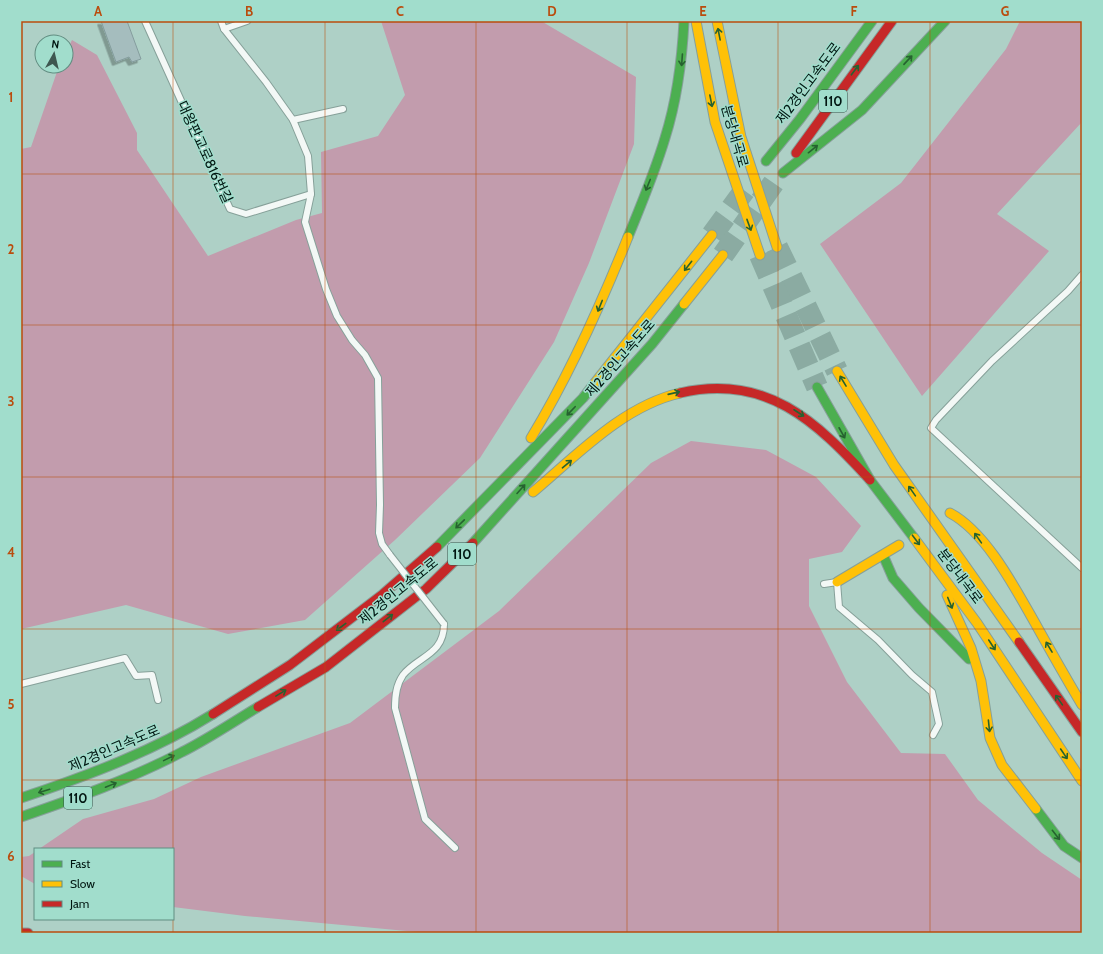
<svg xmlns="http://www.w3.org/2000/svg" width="1103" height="954" viewBox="0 0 1103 954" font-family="Cabin,'Noto Sans KR',sans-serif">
	<defs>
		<filter id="shadow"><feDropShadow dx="-3.5" dy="3.5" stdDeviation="0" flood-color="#0004"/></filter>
	</defs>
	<rect width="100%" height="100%" fill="#aed0c6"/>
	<!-- forest -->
	<g fill="#c29cad">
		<path d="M381,21H541L636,77L634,144L589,263L554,342L480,458L395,540L305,620L228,634L126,605L21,629V149L31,147L59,66H66V52L72,40L97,55L137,133V150L208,256L296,220L322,213L321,152L378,136L405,95Z"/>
		<path d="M1020,21H1082V122L997,214L1049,251L922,396L820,244L901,183L1006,49Z"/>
		<path d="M691,441L766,450L816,477L861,526L842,552L809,559V606L847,682L901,753L945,754L978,800L1042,853L1082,880V933H428L245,916L173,907V849H39L83,819L154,799L201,777L350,723L499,611L651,463Z"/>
		<path d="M35,852V884L21,876V857L29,856Z"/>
	</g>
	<!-- building -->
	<path fill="#a5bdbe" stroke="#849c9d" filter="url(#shadow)" d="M101,21H127L141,59L132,62L129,57L116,62Z"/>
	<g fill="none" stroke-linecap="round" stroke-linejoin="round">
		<!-- highway-tunnel -->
		<g stroke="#8baba2" stroke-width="22" stroke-dasharray="22 11" stroke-linecap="butt">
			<path d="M712,235L750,183"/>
			<path d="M777,247L837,371"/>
			<path d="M723,255L775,181"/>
			<path d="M760,255L817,387"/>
		</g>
		<defs>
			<g id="lane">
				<path d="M145,21L230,209L246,214L311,194"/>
				<path d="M221,21L224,29L266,82L293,120L308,156L311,194L305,222L326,289L337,316L352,340L365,355L378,378L380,505L379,533L382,544L390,555"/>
				<path d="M224,29L247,21"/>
				<path d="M293,120L343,109"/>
				<path d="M1082,275L1068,291L992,361L936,420L931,428L1082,568"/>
				<path d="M824,584L837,582L839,607L878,640L912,675L932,692L939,724L933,735"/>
				<path d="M444,624C444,655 418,656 403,675C396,685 395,696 395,708L425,819L455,848"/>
				<path d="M21,684L125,658L136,676L152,675L158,700"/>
			</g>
			<g id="fast">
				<path d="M766,161L800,119L872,21"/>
				<path d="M783,173L862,110L945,21"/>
				<path d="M628,237C641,205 655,172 665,138C677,100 682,61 684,21"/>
				<path d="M817,387L870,480L914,538"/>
				<path d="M473,543L652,344L684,304"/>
				<path d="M437,547L583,398L594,384"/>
				<path d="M883,555L893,578L919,608L969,659"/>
				<path d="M21,798C87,776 154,751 213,714"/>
				<path d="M1036,809L1064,846L1082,858"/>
				<path d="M21,817C76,798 131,779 182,752C208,739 233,722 258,707"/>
			</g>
			<g id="slow">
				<path d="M696,21L715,122L760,255"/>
				<path d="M717,21L741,137L777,247"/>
				<path d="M684,304L723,255"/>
				<path d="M837,371L894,465L1019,642"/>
				<path d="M594,384L712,235"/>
				<path d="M531,438C570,374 600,307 628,237"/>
				<path d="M533,492C577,455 623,406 680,393"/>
				<path d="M950,513C986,532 1015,588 1035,623C1050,650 1066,678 1082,705"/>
				<path d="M914,538L977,623L1082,781"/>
				<path d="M837,582L899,545"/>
				<path d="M947,595L971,648L981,681L990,738L1002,765L1036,809"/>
			</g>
			<g id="jam">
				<path d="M796,153L892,21"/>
				<path d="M680,393C766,373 816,421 870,480"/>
				<path d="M1019,642L1082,732"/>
				<path d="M258,707L326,667L426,589L473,543"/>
				<path d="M213,714L290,665L383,594L437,547"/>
				<path d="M21,933H28"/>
			</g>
		</defs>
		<!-- lane casing -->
		<use href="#lane" stroke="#86a099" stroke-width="8"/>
		<!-- fast casing -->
		<use href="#fast" stroke="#86a099" stroke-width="11"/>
		<!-- slow casing -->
		<use href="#slow" stroke="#86a099" stroke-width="11"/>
		<!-- jam casing -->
		<use href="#jam" stroke="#86a099" stroke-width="11"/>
		<!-- lane -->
		<use href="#lane" stroke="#f3f8f6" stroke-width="6"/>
		<!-- fast -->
		<use href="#fast" stroke="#4caf50" stroke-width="9"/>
		<!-- slow -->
		<use href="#slow" stroke="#ffc107" stroke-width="9"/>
		<!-- jam -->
		<use href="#jam" stroke="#c62828" stroke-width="9"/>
		<defs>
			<path id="lane-bridge" d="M390,555L444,624"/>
		</defs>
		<!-- lane-bridge casing -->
		<use href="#lane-bridge" stroke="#86a099" stroke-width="8" stroke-linecap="butt"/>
		<!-- lane-bridge -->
		<use href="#lane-bridge" stroke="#f3f8f6" stroke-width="6"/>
	</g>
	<!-- one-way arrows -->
	<defs><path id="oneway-shaft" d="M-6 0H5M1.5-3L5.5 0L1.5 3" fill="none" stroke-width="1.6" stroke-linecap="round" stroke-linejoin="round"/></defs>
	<g stroke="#266230">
		<use href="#oneway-shaft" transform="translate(719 34) rotate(-101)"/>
		<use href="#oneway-shaft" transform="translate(682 60) rotate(94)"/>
		<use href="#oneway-shaft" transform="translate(908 60) rotate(-47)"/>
		<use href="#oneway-shaft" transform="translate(855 70) rotate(-53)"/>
		<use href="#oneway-shaft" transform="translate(711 101) rotate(79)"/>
		<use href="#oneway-shaft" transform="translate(813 149) rotate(-39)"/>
		<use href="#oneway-shaft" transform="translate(648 185) rotate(112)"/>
		<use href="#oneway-shaft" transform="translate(749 225) rotate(70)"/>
		<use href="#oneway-shaft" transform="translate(688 266) rotate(128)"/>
		<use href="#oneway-shaft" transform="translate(600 306) rotate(112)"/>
		<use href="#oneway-shaft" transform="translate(843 381) rotate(-121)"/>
		<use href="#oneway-shaft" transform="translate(674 393) rotate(-13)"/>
		<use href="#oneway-shaft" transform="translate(571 411) rotate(134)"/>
		<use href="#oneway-shaft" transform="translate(799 413) rotate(33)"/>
		<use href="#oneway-shaft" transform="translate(842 433) rotate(61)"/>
		<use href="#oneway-shaft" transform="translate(567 464) rotate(-40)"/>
		<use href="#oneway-shaft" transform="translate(521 489) rotate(-48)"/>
		<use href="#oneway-shaft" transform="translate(912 491) rotate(-125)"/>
		<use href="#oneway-shaft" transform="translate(460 524) rotate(136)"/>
		<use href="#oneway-shaft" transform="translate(978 538) rotate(-125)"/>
		<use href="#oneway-shaft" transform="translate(916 540) rotate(53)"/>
		<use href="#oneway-shaft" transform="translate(950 603) rotate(68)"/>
		<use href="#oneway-shaft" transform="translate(388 618) rotate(-38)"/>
		<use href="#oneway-shaft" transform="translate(341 627) rotate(143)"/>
		<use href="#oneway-shaft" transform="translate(992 645) rotate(57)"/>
		<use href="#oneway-shaft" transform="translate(1049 647) rotate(-121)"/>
		<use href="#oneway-shaft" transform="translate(281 693) rotate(-31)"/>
		<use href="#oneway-shaft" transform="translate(1059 700) rotate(-125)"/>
		<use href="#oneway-shaft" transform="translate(989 726) rotate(84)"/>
		<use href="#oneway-shaft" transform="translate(1064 754) rotate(56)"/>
		<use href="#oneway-shaft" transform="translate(169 758) rotate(-26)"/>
		<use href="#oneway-shaft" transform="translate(111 785) rotate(-22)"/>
		<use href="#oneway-shaft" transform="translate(44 791) rotate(163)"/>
		<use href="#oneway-shaft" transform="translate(1056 835) rotate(52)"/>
	</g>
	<!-- grid -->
	<path fill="none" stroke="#ba4c0d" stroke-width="1" stroke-opacity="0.55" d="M173,21V933M325,21V933M476,21V933M627,21V933M778,21V933M930,21V933M21,174H1082M21,325H1082M21,477H1082M21,629H1082M21,780H1082"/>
	<g text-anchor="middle" stroke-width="3" stroke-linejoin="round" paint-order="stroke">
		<!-- shield labels -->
		<g fill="#a1ddcc" stroke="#315249" stroke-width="1">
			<rect x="819" y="90" width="28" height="22" rx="3"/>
			<rect x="448" y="543" width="28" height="22" rx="3"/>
			<rect x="64" y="787" width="28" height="22" rx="3"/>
		</g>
		<g font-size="13" font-weight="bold" fill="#011611">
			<text x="833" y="106">110</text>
			<text x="462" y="559">110</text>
			<text x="78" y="803">110</text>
		</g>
		<!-- street labels -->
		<g font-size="14" fill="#011611" stroke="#a1ddcc">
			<text transform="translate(808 83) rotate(-53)" y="5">제2경인고속도로</text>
			<text transform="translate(735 136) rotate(74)" y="5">분당내곡로</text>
			<text transform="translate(205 152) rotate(65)" y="5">대왕판교로816번길</text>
			<text transform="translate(620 358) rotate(-49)" y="5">제2경인고속도로</text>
			<text transform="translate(960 576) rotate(53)" y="5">분당내곡로</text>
			<text transform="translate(398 591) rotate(-39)" y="5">제2경인고속도로</text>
			<text transform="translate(114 748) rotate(-23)" y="5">제2경인고속도로</text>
		</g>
	</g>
	<!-- border -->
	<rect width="1103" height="954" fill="none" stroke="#a1ddcc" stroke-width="44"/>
	<!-- legend -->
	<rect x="34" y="848" width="140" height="72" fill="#a1ddcc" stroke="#618d81"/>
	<rect x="42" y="861" width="20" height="6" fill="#4caf50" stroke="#618d81"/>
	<text x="70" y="868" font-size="12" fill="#011611">Fast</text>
	<rect x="42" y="881" width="20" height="6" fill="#ffc107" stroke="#618d81"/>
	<text x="70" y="888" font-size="12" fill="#011611">Slow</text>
	<rect x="42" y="901" width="20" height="6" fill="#c62828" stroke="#618d81"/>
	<text x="70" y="908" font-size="12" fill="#011611">Jam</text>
	<!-- north arrow -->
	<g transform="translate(54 54) rotate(8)"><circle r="19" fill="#a1ddcc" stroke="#618d81"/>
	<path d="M0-3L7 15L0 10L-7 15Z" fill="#3e5750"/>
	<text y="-6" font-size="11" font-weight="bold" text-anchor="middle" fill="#011611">N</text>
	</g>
	<rect x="22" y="22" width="1059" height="910" fill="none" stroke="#ba4c0d" stroke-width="1.5"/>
	<g font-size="13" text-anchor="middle" font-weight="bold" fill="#ba4c0d">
		<text x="98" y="16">A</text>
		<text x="249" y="16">B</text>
		<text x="400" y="16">C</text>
		<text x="552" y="16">D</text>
		<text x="703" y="16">E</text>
		<text x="854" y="16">F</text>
		<text x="1005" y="16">G</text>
		<text x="11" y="102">1</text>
		<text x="11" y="254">2</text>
		<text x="11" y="406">3</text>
		<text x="11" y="557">4</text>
		<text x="11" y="709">5</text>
		<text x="11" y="861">6</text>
	</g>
</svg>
